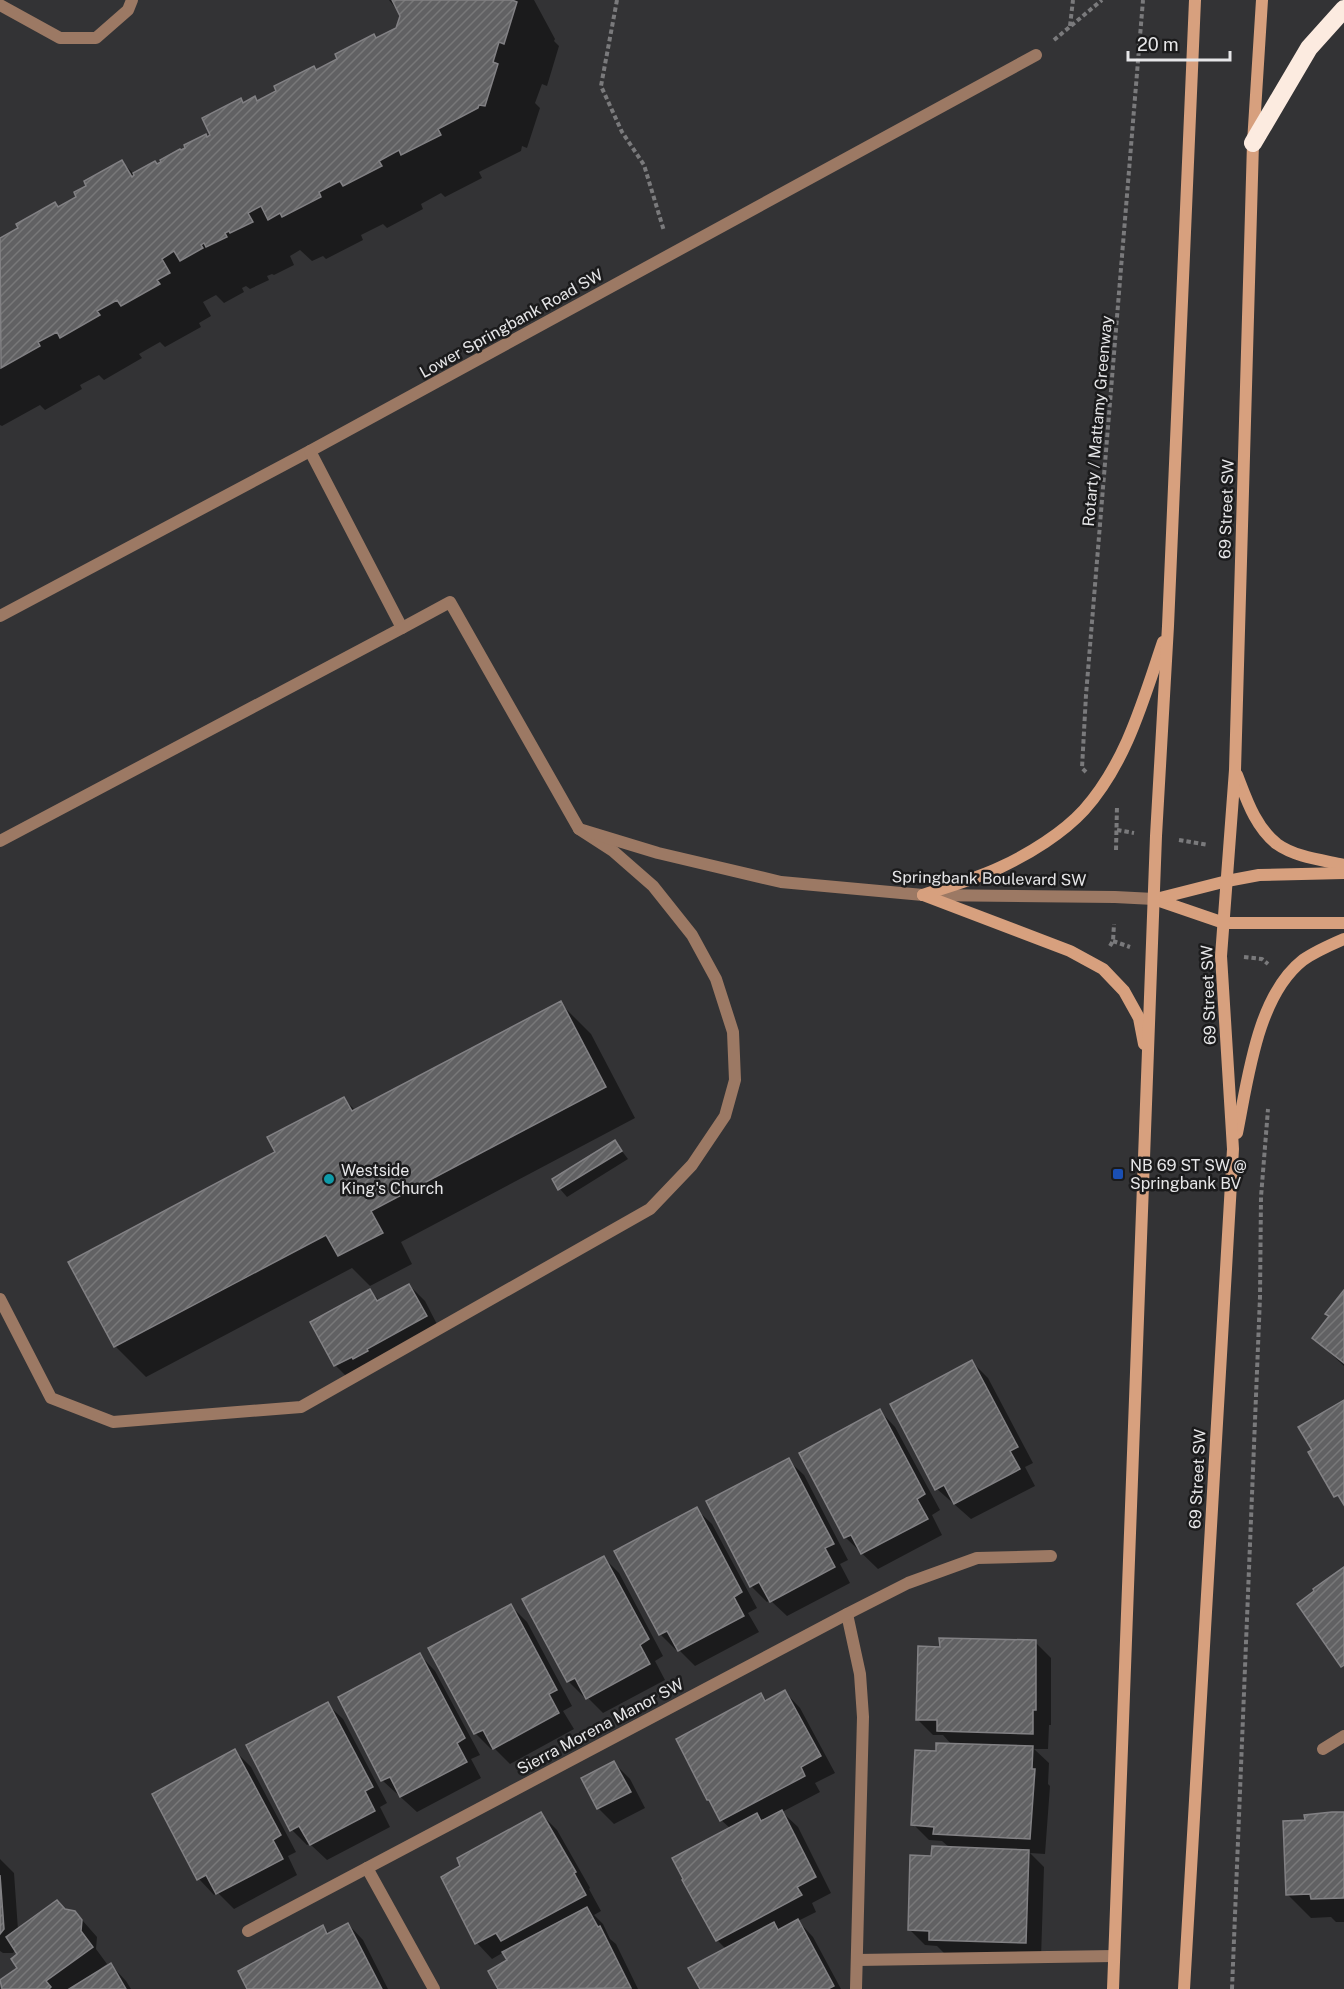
<svg xmlns="http://www.w3.org/2000/svg" width="1344" height="1989" viewBox="0 0 1344 1989" font-family="'Public Sans',sans-serif">
	<defs>
		<pattern id="building-hatch" width="6" height="6" patternUnits="userSpaceOnUse" patternTransform="scale(1.5)"><rect width="6" height="6" fill="#616163"/><path d="M-1 1l2-2M0 6l6-6M5 7l2-2" fill="none" stroke="#787879"/></pattern>
	</defs>
	<rect width="100%" height="100%" fill="#333335"/>
	<!-- shadow -->
	<g fill="#0007">
		<path d="M389,0H534L555,39L554,41L559,46L547,86L542,84L535,103L540,108L527,148L522,146L521,151L479,172L482,178L445,197L441,193L421,204L423,209L387,228L383,224L361,235L363,240L326,259L323,256L312,261L300,250L290,256L294,265L274,275L272,274L267,276L269,280L250,289L246,286L242,288L244,292L224,303L216,295L203,302L211,316L199,323L201,327L165,347L160,342L139,354L142,358L104,380L99,375L80,385L82,389L45,410L40,405L2,426L0,425V240L20,228L55,204L59,208L78,197L122,162L134,174L158,166L208,138L240,100L244,104L255,98L258,102L279,92L313,67L317,71L397,29L402,16Z"/>
		<path d="M560,1003L591,1034L635,1118L401,1242L412,1264L370,1286L352,1268L146,1377L115,1346L344,1099L356,1111Z"/>
		<path d="M615,1142L628,1159L567,1197L560,1189L554,1179Z"/>
		<path d="M409,1285L425,1301L441,1332L351,1381L335,1365L370,1291L380,1301Z"/>
		<path d="M1344,1293V1366L1314,1338L1331,1317Z"/>
		<path d="M972,1362L988,1378L1033,1463L1025,1467L1035,1486L971,1519L937,1489Z"/>
		<path d="M880,1411L895,1427L940,1510L932,1515L942,1535L878,1569L845,1537Z"/>
		<path d="M788,1460L804,1475L848,1560L840,1564L850,1583L787,1616L770,1600L767,1602L751,1586Z"/>
		<path d="M696,1509L712,1524L757,1608L748,1613L759,1632L695,1666L678,1649L676,1650L660,1634Z"/>
		<path d="M603,1557L619,1573L663,1656L655,1661L665,1680L603,1713L586,1696L584,1697L568,1681Z"/>
		<path d="M511,1606L527,1622L572,1706L563,1711L574,1729L510,1764L494,1748L491,1749L475,1733Z"/>
		<path d="M1035,1642L1051,1658V1725H1049L1048,1749H1034L1049,1763L1048,1784L1050,1786L1045,1854L1030,1853L1044,1867L1041,1958L946,1955L937,1946L925,1945L909,1929L932,1857L950,1848L942,1841L929,1840L913,1824L938,1753L952,1745L943,1735H933L917,1719L942,1649Z"/>
		<path d="M420,1655L435,1671L480,1755L471,1759L481,1778L417,1812L383,1781L340,1697Z"/>
		<path d="M785,1692L800,1708L835,1773L815,1783L820,1792L782,1812L798,1827L831,1893L812,1903L816,1912L798,1921L813,1937L841,1989H701L726,1949L717,1940L731,1829L721,1820L761,1694L767,1701Z"/>
		<path d="M327,1704L343,1719L387,1803L380,1807L390,1827L327,1860L310,1844L307,1845L292,1830Z"/>
		<path d="M235,1751L251,1767L296,1852L288,1856L297,1875L234,1909L218,1893L214,1895L199,1879Z"/>
		<path d="M614,1763L630,1779L645,1808L614,1824L598,1808L583,1779Z"/>
		<path d="M541,1814L557,1830L590,1888L589,1889L601,1911L594,1915L603,1924L610,1939L616,1944L638,1989H499L490,1972L509,1961L504,1952L492,1959L477,1943Z"/>
		<path d="M1344,1814V1922H1336L1331,1917L1311,1918L1287,1894L1306,1822Z"/>
		<path d="M0,1859L14,1873L18,1930L67,1911L75,1912L97,1937L96,1949L107,1964L101,1968L102,1970L111,1965L126,1981L131,1989H4L0,1982L19,1968V1954L16,1949L13,1953H3L0,1951Z"/>
		<path d="M348,1924L363,1940L388,1989H248L323,1927L330,1934Z"/>
	</g>
	<!-- building -->
	<g fill="url(#building-hatch)" stroke="#828184" stroke-width="1.5">
		<path d="M392,0H512L517,2L504,44L499,42L493,62L498,64L485,106L479,105L478,108L438,129L441,135L401,155L399,150L379,161L382,166L343,186L340,181L319,192L321,197L282,217L280,213L268,220L261,206L248,213L253,222L230,233L229,231L225,233L227,237L206,247L204,243L201,245L203,248L180,261L174,251L162,259L170,273L157,280L160,284L121,306L117,300L97,311L100,315L60,338L57,332L38,342L40,346L1,368L0,238L18,228L16,224L55,202L58,207L76,197L74,192L86,186L84,181L122,160L132,177L134,175L133,173L155,161L157,164L161,162L160,160L180,149L181,150L185,148L184,145L206,134L207,137L210,135L202,118L241,98L243,103L255,96L257,101L276,91L274,86L314,66L316,70L337,59L335,54L374,34L376,38L396,28L400,16Z"/>
		<path d="M561,1001L606,1087L371,1211L383,1233L338,1256L326,1235L114,1347L68,1262L275,1152L267,1137L344,1097L352,1111Z"/>
		<path d="M615,1140L622,1151L558,1190L552,1179Z"/>
		<path d="M409,1284L427,1316L367,1349L368,1351L353,1359L352,1357L334,1366L310,1322L370,1289L377,1301Z"/>
		<path d="M1344,1290V1363L1312,1338L1329,1316L1325,1314Z"/>
		<path d="M972,1360L1018,1447L1010,1451L1020,1469L954,1504L944,1485L935,1490L890,1404Z"/>
		<path d="M1344,1400V1505L1338,1495L1334,1497L1308,1452L1312,1450L1298,1427Z"/>
		<path d="M880,1409L925,1494L917,1499L928,1519L861,1554L851,1535L844,1538L799,1453Z"/>
		<path d="M789,1458L834,1544L825,1548L835,1567L770,1602L759,1582L750,1587L706,1501Z"/>
		<path d="M697,1507L742,1592L734,1597L744,1616L678,1651L667,1631L659,1635L614,1551Z"/>
		<path d="M604,1556L649,1639L640,1645L650,1664L586,1699L575,1678L567,1682L522,1599Z"/>
		<path d="M1344,1567V1665L1341,1667L1297,1604L1314,1591L1313,1589Z"/>
		<path d="M511,1604L557,1690L549,1694L559,1713L493,1749L483,1730L474,1734L428,1648Z"/>
		<path d="M939,1638L1036,1640V1710H1033V1734L937,1731V1720H916L918,1646L940,1647Z"/>
		<path d="M420,1653L465,1738L457,1743L467,1762L400,1797L390,1777L381,1781L338,1697Z"/>
		<path d="M785,1690L821,1756L801,1767L805,1776L720,1821L709,1800H707L676,1739L761,1693L765,1701Z"/>
		<path d="M328,1702L373,1787L365,1791L375,1811L310,1845L299,1826L290,1831L246,1745Z"/>
		<path d="M936,1743L1033,1746L1032,1769H1035L1030,1839L933,1834L934,1827L911,1825L915,1750L936,1751Z"/>
		<path d="M235,1749L281,1835L273,1840L283,1859L216,1894L206,1875L197,1880L152,1794Z"/>
		<path d="M614,1761L631,1792L597,1809L581,1778Z"/>
		<path d="M782,1810L816,1877L797,1887L802,1895L716,1941L682,1880L683,1879L672,1858L757,1813L761,1821Z"/>
		<path d="M541,1812L576,1872L574,1873L586,1895L501,1941L496,1933L475,1944L441,1877L460,1866L457,1858Z"/>
		<path d="M1332,1812H1344V1898L1311,1899L1310,1894L1286,1895L1283,1821L1305,1820L1304,1815Z"/>
		<path d="M932,1846L1029,1850L1026,1943L929,1940V1931L908,1930L910,1855L931,1856Z"/>
		<path d="M0,1875L4,1929L0,1934Z"/>
		<path d="M57,1900L65,1909L75,1911L82,1920L81,1931L93,1947L46,1981L51,1987L49,1989H2L0,1980L17,1968L11,1959L17,1954L6,1937Z"/>
		<path d="M587,1907L598,1927L600,1926L631,1988L498,1989L488,1971L507,1960L502,1952Z"/>
		<path d="M798,1919L834,1986L828,1989H700L688,1968L774,1922L778,1930Z"/>
		<path d="M348,1923L382,1989H247L238,1971L323,1925L327,1934Z"/>
		<path d="M111,1963L126,1989H69Z"/>
	</g>
	<g fill="none" stroke-linecap="round" stroke-linejoin="round">
		<!-- path -->
		<g stroke="#7a7a7c" stroke-width="4" stroke-dasharray="4.5 3" stroke-linecap="butt">
			<path d="M617,0L601,86L622,132L644,165L664,231"/>
			<path d="M1070,26L1073,0"/>
			<path d="M1054,40L1102,0"/>
			<path d="M1086,772L1082,768L1086,695L1143,0"/>
			<path d="M1117,830L1134,833"/>
			<path d="M1179,840L1208,845"/>
			<path d="M1116,850L1117,806"/>
			<path d="M1113,941L1130,947"/>
			<path d="M1110,946L1113,941L1114,924"/>
			<path d="M1244,957L1262,959L1268,964"/>
			<path d="M1232,1989L1260,1297L1261,1197L1268,1109"/>
		</g>
		<!-- lane -->
		<g stroke="#9c7964" stroke-width="12">
			<path d="M0,5L60,38H96L128,10L132,0"/>
			<path d="M0,616L310,451L1036,55"/>
			<path d="M0,841L402,628L310,451"/>
			<path d="M0,1299L51,1398L113,1422L301,1407L650,1209L692,1165L725,1116L735,1080L733,1032L716,979L692,935L653,886L613,851L579,829L450,602L402,628"/>
		</g>
		<!-- street -->
		<g stroke="#9c7964" stroke-width="12">
			<path d="M579,829L658,853L781,882L923,895L1115,897L1154,899"/>
			<path d="M847,1614L860,1674L863,1717L856,1989"/>
			<path d="M1323,1749L1344,1736"/>
			<path d="M367,1868L434,1989"/>
			<path d="M248,1931L847,1614L908,1583L977,1558L1051,1556"/>
			<path d="M857,1960L1114,1956"/>
		</g>
		<!-- secondary -->
		<g stroke="#d7a07e" stroke-width="12">
			<path d="M1237,775C1246,798 1255,827 1277,844C1295,857 1322,860 1344,865"/>
			<path d="M923,895C949,886 976,879 1001,867C1029,854 1063,833 1084,810C1126,763 1143,701 1163,642"/>
			<path d="M923,895L1070,951L1103,969L1124,991L1139,1018L1144,1044"/>
			<path d="M1154,899L1224,923H1344"/>
			<path d="M1156,899L1227,881L1259,875L1344,873"/>
			<path d="M1237,1133C1248,1079 1257,996 1303,960C1316,951 1330,945 1344,939"/>
			<path d="M1113,1989L1156,836L1168,626L1195,0"/>
			<path d="M1184,1989L1233,1149L1221,956L1235,770L1253,143L1262,0"/>
		</g>
		<!-- highway -->
		<path stroke="#fcebe0" stroke-width="18" d="M1253,143L1309,48L1344,9"/>
	</g>
	<!-- markers -->
	<rect fill="#1a4fb4" stroke="#1b1b1c" stroke-width="2" x="1112" y="1168" width="12" height="12" rx="3"/>
	<circle fill="#0f9aa8" stroke="#1b1b1c" stroke-width="2" cx="329" cy="1179" r="6"/>
	<g text-anchor="middle" stroke-width="5" stroke-linejoin="round" paint-order="stroke">
		<!-- street labels -->
		<g font-size="16" fill="#e6e6e8" stroke="#1b1b1c">
			<text transform="translate(511 323) rotate(-29)" y="6">Lower Springbank Road SW</text>
			<text transform="translate(1097 421) rotate(-85)" y="6">Rotarty / Mattamy Greenway</text>
			<text transform="translate(1226 509) rotate(-88)" y="6">69 Street SW</text>
			<text transform="translate(989 878) rotate(1)" y="6">Springbank Boulevard SW</text>
			<text transform="translate(1208 995) rotate(-92)" y="6">69 Street SW</text>
			<text transform="translate(1197 1479) rotate(-87)" y="6">69 Street SW</text>
			<text transform="translate(600 1726) rotate(-28)" y="6">Sierra Morena Manor SW</text>
		</g>
		<!-- poi labels -->
		<g font-size="16" fill="#e6e6e8" stroke="#1b1b1c" text-anchor="start">
			<text x="1130" y="1171">NB 69 ST SW @<tspan x="1130" dy="18">Springbank BV</tspan></text>
			<text x="341" y="1176">Westside<tspan x="341" dy="18">King's Church</tspan></text>
		</g>
	</g>
	<!-- scale -->
	<path d="M1128 51v9h102v-9" fill="none" stroke="#e6e6e8" stroke-width="3"/>
	<text x="1137" y="51" font-size="18" fill="#e6e6e8" stroke="#1b1b1c" stroke-width="4.5" paint-order="stroke">20 m</text>
</svg>
